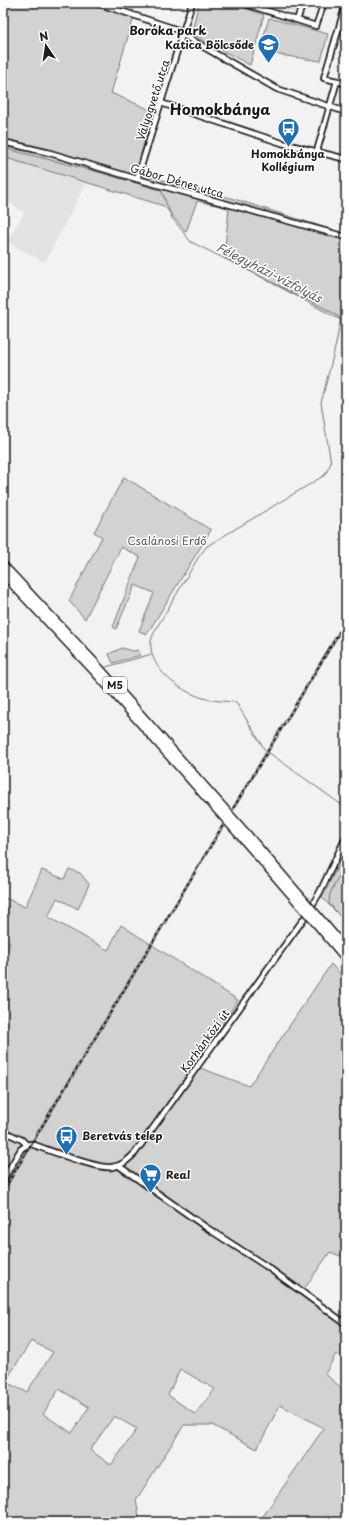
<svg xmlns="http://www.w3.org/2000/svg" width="349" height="1525" viewBox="0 0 349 1525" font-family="'Playpen Sans',sans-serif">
	<rect width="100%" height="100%" fill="#f2f2f2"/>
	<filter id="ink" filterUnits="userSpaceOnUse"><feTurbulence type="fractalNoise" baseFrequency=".025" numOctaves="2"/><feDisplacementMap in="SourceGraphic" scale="8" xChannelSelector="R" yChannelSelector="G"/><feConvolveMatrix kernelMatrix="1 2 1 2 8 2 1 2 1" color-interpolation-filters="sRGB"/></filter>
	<g filter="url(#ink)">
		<!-- built -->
		<g fill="#e2e2e2">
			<path d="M263,3H299L295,13Z"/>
			<path d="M3,152L90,176L45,262L7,242L24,213L3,198Z"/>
		</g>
		<!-- green -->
		<g fill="#d2d2d2" stroke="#777" fill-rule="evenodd">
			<path d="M3,3H135L133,10V20L111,93L153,111L136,173L231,198L346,234V322L337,318L224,257L229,208L197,201L186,232L164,206L3,157Z"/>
			<path d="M199,3H230L264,15L250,65L191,34Z"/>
			<path d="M269,18L328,34L321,61L279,55L260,48Z"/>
			<path d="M124,477L211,530L147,634L139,631L154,593L135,585L116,629L113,627L140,557L121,547L85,619L69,601L102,537L94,532Z"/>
			<path d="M122,648L133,651L138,650L141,655L113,663L109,654Z"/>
			<path d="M346,849V922L322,898Z"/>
			<path d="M69,869L80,873L89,884L78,909L57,898L48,917L108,950L121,925L238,1000L195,1066L249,1086L331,964L346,980V1258L330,1252L300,1295L346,1326V1360L336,1354L325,1374L344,1390L346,1387V1522H259L324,1428L280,1405L257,1449L212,1425H184L136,1500L140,1522H3V958L10,943L3,940V897L25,907L42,870L64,879ZM31,1341L53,1352L27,1392L5,1382ZM180,1369L215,1389L195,1414L168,1395ZM59,1389L89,1407L72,1433L43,1414ZM114,1416L137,1429L111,1465L90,1450Z"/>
		</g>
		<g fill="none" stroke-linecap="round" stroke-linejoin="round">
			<!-- stream -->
			<g stroke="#707070" stroke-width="1">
				<path d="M3,148L98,172L160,190L162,192L172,218L191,242L330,311L339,317L340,322L336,344L321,403L331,463L325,475L207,546L198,558L157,627C155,631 152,636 151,641C148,669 180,691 203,698C212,701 224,701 234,702L237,704L265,750L346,808"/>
				<path d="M106,667L152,654"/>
				<path d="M346,861L330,894L329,903L346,924"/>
			</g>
			<defs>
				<g id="minor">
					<path d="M97,3L184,32"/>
					<path d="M242,3L316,26L324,3"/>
					<path d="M3,6L4,3"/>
					<path d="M297,20L303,3"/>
					<path d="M183,35L277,89L346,112"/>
					<path d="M337,81L346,84"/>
					<path d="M161,103L282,143L346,159"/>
					<path d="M3,142L50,153L137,179L346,237"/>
					<path d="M317,151L337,81L324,78L346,4"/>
					<path d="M137,179L192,3"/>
					<path d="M3,1131L22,1140L27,1145"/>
					<path d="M27,1145L31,1144C47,1149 98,1170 112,1167C122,1166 128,1160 135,1153L305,917L320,892L346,837"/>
					<path d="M119,1166L207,1228L266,1266L346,1324"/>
					<path d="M3,1180L21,1149L27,1145"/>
				</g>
				<g id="highway">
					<path d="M3,565L95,663L223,807"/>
					<path d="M3,574L94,671L218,811"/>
					<path d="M247,834L303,899"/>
					<path d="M242,838L300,905"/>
					<path d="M317,915L346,949"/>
					<path d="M314,921L346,959"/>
				</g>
			</defs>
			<!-- minor casing -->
			<use href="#minor" stroke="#1c1c1c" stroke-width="8"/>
			<!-- highway casing -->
			<use href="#highway" stroke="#1c1c1c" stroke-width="10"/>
			<!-- minor -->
			<use href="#minor" stroke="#fff" stroke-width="4.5"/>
			<!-- highway -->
			<use href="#highway" stroke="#fff" stroke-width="7"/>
			<defs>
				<path id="rail" d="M3,1191L346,621"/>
			</defs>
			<!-- rail casing -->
			<use href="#rail" stroke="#1c1c1c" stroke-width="2.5"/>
			<!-- rail -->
			<use href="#rail" stroke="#fff" stroke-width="1" stroke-dasharray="3" stroke-linecap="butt"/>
			<defs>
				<g id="highway-bridge">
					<path d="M223,807L247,834"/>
					<path d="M218,811L242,838"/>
					<path d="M303,899L317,915"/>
					<path d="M300,905L314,921"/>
				</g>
			</defs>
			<!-- highway-bridge casing -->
			<use href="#highway-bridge" stroke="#1c1c1c" stroke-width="10" stroke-linecap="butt"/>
			<!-- highway-bridge -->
			<use href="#highway-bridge" stroke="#fff" stroke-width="7"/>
		</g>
	</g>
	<!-- icons -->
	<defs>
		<symbol id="school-pin" viewBox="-11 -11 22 30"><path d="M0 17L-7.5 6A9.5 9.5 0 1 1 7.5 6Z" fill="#1f6fb2" stroke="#fff"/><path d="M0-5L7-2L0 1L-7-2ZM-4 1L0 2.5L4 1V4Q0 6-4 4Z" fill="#fff"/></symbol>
		<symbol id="bus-pin" viewBox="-11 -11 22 30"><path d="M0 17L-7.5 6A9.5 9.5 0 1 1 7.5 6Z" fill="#1f6fb2" stroke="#fff"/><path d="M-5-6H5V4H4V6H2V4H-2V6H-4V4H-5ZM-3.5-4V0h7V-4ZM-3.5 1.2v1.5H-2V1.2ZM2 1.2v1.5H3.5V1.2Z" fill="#fff"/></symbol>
		<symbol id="supermarket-pin" viewBox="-11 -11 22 30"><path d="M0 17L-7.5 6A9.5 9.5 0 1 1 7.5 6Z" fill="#1f6fb2" stroke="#fff"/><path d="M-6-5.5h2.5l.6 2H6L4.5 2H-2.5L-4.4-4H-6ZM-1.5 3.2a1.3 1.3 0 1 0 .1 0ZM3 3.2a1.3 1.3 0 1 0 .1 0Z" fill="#fff"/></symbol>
	</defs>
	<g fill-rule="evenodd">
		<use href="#school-pin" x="256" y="32" width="25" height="34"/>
		<use href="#bus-pin" x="276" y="116" width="25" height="34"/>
		<use href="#bus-pin" x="54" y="1124" width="25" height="34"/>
		<use href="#supermarket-pin" x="138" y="1162" width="25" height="34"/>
	</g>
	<g text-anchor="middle" stroke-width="3" stroke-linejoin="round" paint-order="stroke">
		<!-- shield labels -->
		<rect fill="#fff" stroke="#606060" stroke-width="1" x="103" y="677" width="24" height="16" rx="3"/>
		<g font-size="10" font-weight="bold" fill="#1c1c1c">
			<text x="115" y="689">M5</text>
		</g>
		<!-- poi labels -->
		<g font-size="11" font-weight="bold" fill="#1c1c1c" stroke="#fff" text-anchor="start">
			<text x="254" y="49" text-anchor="end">Katica Bölcsőde</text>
			<text x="288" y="158" text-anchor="middle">Homokbánya<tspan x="288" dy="13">Kollégium</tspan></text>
			<text x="82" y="1140">Beretvás telep</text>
			<text x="166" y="1179">Real</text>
		</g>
		<!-- street labels -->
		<g font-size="11" fill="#1c1c1c" stroke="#fff">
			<text transform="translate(153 100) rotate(-72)" y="4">Vályogvető utca</text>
			<text transform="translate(177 181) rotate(16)" y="4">Gábor Dénes utca</text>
			<text transform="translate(205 1041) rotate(-54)" y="4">Korhánközi út</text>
		</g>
		<!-- park labels -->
		<g font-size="11" fill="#5c5c5c" stroke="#fff">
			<text x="167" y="545">Csalánosi Erdő</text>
		</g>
		<!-- neighbourhood labels -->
		<g font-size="12" font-weight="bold" fill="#1c1c1c" stroke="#fff">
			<text x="168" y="35">Boróka park</text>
		</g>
		<!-- water labels -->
		<g font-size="12" font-style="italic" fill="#5b5b5b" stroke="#fff">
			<text transform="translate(269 273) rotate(27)" y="4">Félegyházi-vízfolyás</text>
		</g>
		<!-- district labels -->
		<g font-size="15" font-weight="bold" fill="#1c1c1c" stroke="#fff">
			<text x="220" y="115">Homokbánya</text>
		</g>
	</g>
	<!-- margin -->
	<rect width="349" height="1525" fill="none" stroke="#fff" stroke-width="16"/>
	<rect x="8" y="8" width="333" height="1509" fill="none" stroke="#1c1c1c" stroke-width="1.5" filter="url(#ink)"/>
	<!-- north arrow -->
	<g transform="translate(46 46) rotate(347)" stroke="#ffffff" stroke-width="3" paint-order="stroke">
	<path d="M0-3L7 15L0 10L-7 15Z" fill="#1c1c1c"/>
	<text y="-6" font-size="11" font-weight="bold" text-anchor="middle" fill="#1c1c1c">N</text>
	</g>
</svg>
